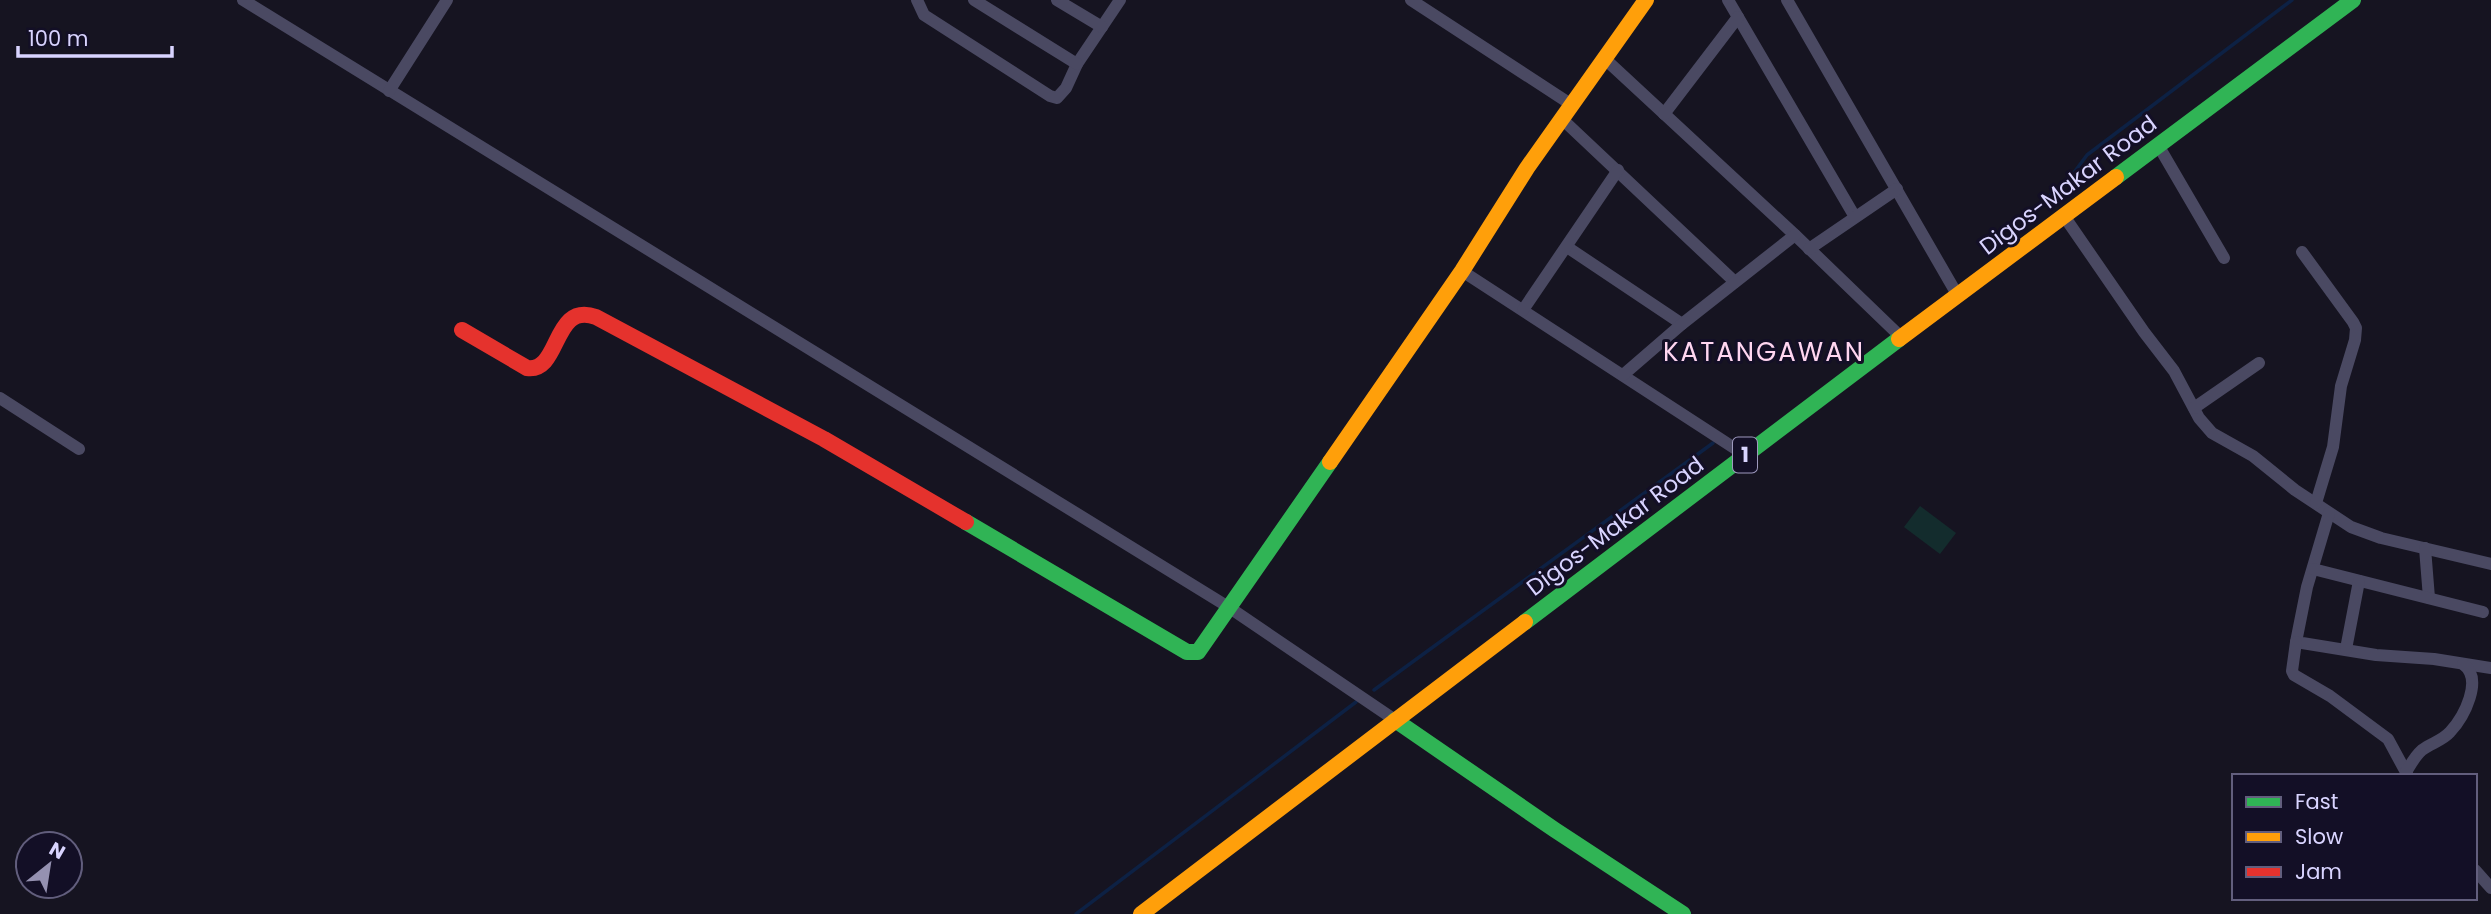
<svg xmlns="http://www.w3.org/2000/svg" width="2491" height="914" viewBox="0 0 2491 914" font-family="Poppins,sans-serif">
	<rect width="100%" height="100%" fill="#161421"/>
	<!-- pitch -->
	<path fill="#132c2d" d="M1920,506L1956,533L1940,554L1904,527Z"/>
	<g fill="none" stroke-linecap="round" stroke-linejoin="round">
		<!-- stream -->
		<g stroke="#0d2144" stroke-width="3.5">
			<path d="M2041,202L2064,186L2087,155L2292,0"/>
			<path d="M1374,690L1713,443"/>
			<path d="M1076,914L1356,702"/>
		</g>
		<!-- street -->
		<g stroke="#4a4962" stroke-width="12">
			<path d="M243,0L1230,608L1395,720"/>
			<path d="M917,0L924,15L1050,96L1057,98L1066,88L1077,64L1120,0"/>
			<path d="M974,0L1077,64"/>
			<path d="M1057,0L1102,27"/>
			<path d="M1411,0L1572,105"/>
			<path d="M1728,0L1855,217"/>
			<path d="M1787,0L1958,296"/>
			<path d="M1605,59L1795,235L1902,338"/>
			<path d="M389,91L447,0"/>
			<path d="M1664,114L1738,17"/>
			<path d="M1562,119L1735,282"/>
			<path d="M2158,145L2224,258"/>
			<path d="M2064,216L2144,332L2174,371L2199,418L2212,433L2253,456L2295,490L2351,527L2381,538L2491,564"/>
			<path d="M1567,247L1682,324"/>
			<path d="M1809,249L1897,189"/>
			<path d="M2302,252L2353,322L2356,328L2355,340L2341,386L2333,447L2316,503"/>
			<path d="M1462,271L1745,455"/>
			<path d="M1523,310L1618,170"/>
			<path d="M1623,375L1682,324L1795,235"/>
			<path d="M0,398L79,449"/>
			<path d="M2194,408L2259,363"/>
			<path d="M2329,513L2307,587L2296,642L2376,655L2434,659L2491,668"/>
			<path d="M2425,548L2429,598"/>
			<path d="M2313,569L2483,612"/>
			<path d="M2296,642L2292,671L2294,675L2330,696L2388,739L2408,776"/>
			<path d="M2346,649L2359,581"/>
			<path d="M2406,772C2411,764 2415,756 2422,750C2431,743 2442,741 2450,732C2464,717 2484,679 2463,664"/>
			<path d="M2475,870L2491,888"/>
		</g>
		<!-- fast -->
		<g stroke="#30b455" stroke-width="16">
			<path d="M2116,177L2353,0"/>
			<path d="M966,522L1187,652H1198L1330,462"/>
			<path d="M1525,622L1899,339"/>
			<path d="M1395,720L1555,830L1683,914"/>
		</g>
		<!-- slow -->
		<g stroke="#ff9f0a" stroke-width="16">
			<path d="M1899,339L2116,177"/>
			<path d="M1330,462L1462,271L1527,168L1646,0"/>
			<path d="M1141,914L1525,622"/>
		</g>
		<!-- jam -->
		<path stroke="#e5322d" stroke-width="16" d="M462,330L527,368C561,373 552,301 596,317L824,439L966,522"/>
	</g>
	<g text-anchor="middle" stroke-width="6" stroke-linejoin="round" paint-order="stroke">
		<!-- shield labels -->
		<rect fill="#130f26" stroke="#9e99be" stroke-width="2" x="1733" y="437.5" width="24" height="35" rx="5"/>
		<g font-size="21" font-weight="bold" fill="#d9d4ff">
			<text x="1745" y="462">1</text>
		</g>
		<!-- street labels -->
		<g font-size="23" fill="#d9d4ff" stroke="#130f26">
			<text transform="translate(2068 185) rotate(-37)" y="8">Digos-Makar Road</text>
			<text transform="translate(1615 526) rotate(-37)" y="8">Digos-Makar Road</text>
		</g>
		<!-- quarter labels -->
		<g font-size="26" letter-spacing="2" fill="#ffd6f0" stroke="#130f26">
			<text x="1764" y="361">KATANGAWAN</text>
		</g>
	</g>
	<!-- legend -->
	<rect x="2232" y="774" width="245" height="126" fill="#130f26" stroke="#625e7d" stroke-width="2"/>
	<rect x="2246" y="797" width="35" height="10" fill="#30b455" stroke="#625e7d" stroke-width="2"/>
	<text x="2295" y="809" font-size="21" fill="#d9d4ff">Fast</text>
	<rect x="2246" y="832" width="35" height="10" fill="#ff9f0a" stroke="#625e7d" stroke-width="2"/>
	<text x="2295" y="844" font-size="21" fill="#d9d4ff">Slow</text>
	<rect x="2246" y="867" width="35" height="10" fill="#e5322d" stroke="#625e7d" stroke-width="2"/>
	<text x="2295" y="879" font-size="21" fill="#d9d4ff">Jam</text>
	<!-- north arrow -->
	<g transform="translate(49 865) rotate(30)"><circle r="33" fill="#130f26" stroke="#625e7d" stroke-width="2"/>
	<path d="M0-5L12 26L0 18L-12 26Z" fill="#9591b1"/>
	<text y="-10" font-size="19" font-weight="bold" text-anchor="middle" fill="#d9d4ff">N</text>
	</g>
	<!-- scale -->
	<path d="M18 46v10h154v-10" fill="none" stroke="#d9d4ff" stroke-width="3.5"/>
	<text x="28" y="46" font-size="21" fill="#d9d4ff" stroke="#130f26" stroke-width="5" paint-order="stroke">100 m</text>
</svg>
